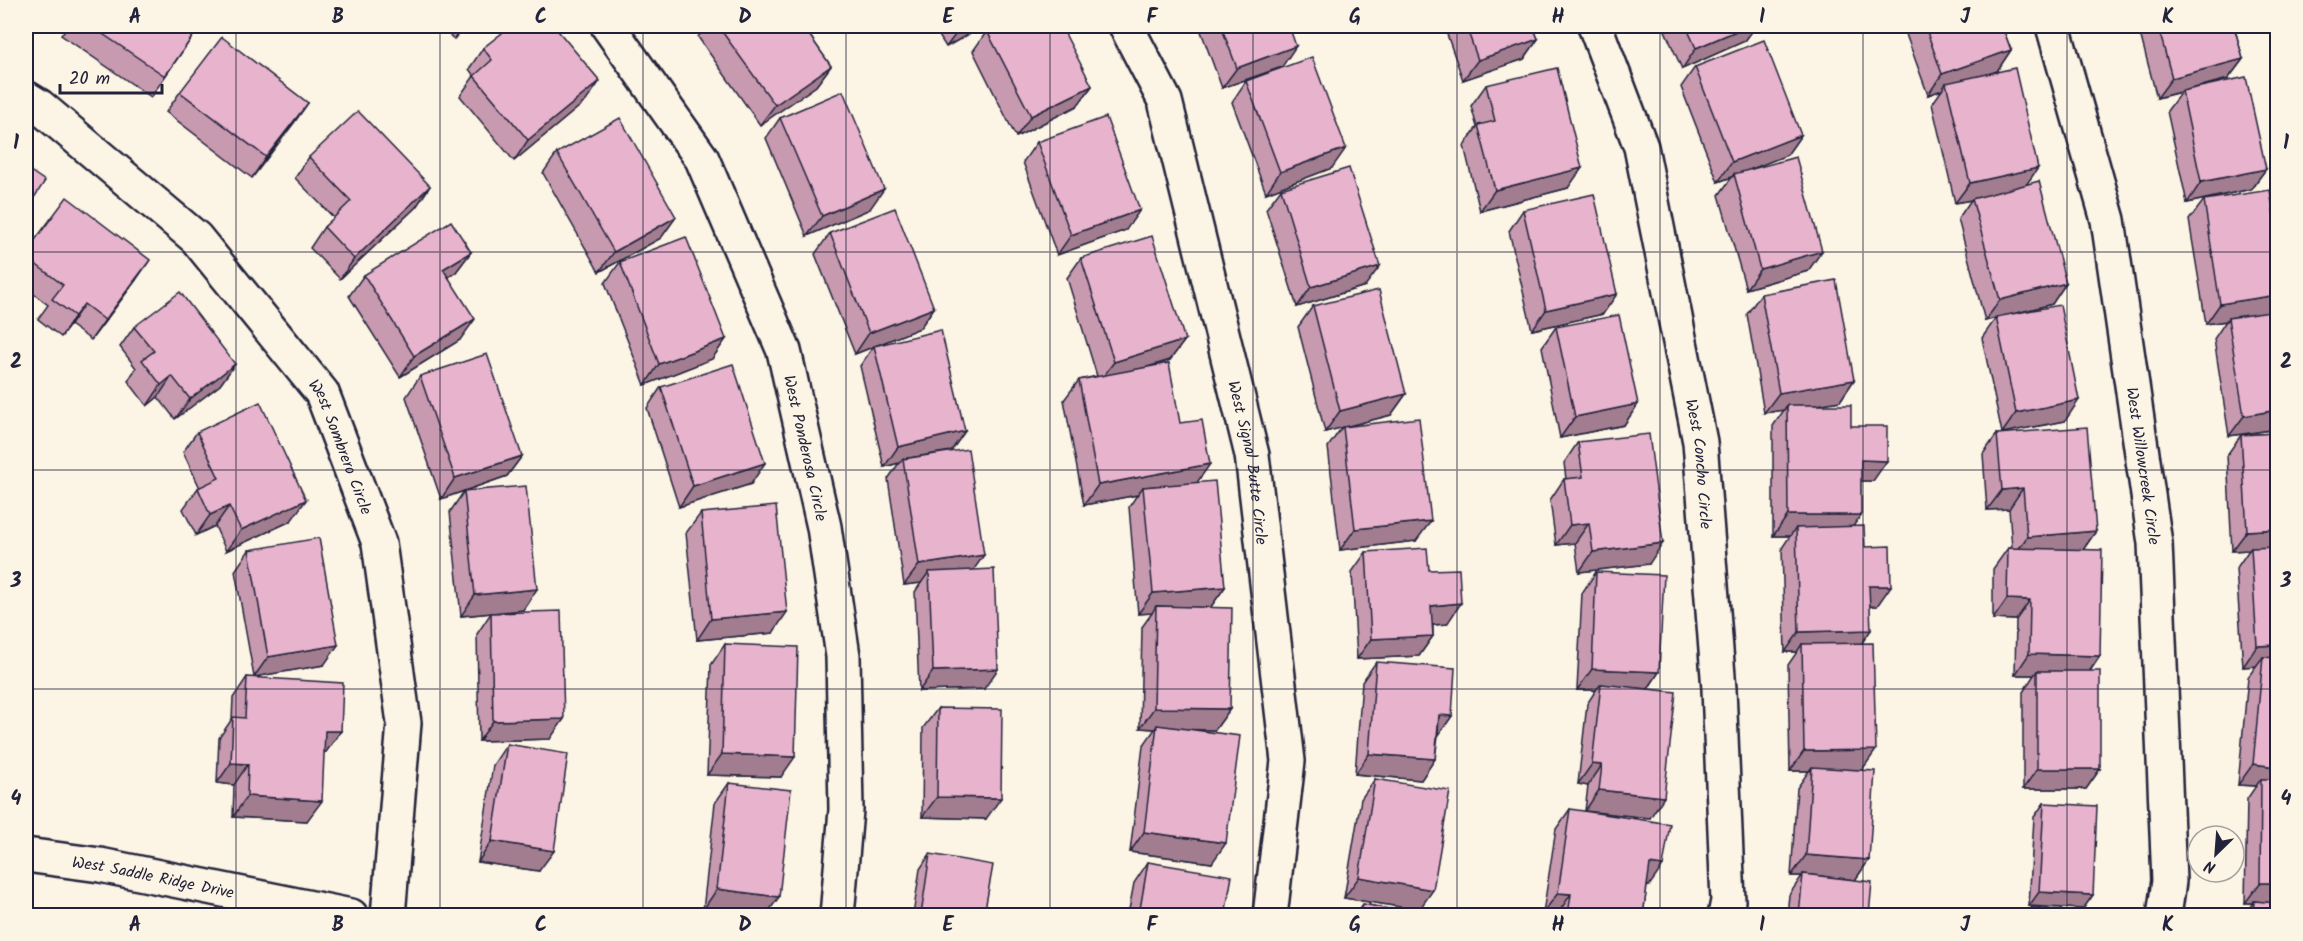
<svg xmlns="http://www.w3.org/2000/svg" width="2303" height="941" viewBox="0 0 2303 941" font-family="Kalam,sans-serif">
	<rect width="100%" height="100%" fill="#fcf5e5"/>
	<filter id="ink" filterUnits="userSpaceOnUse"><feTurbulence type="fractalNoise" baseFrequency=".0167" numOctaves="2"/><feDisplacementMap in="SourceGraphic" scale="12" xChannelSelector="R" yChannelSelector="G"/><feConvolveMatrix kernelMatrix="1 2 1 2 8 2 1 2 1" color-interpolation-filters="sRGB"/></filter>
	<g filter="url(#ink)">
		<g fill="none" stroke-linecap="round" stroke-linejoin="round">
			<defs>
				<g id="minor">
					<path id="s1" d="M608,26L702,159L784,351L824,527L843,656L846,810L837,916"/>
					<path id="s2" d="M1126,26L1165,101L1252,455L1288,761L1270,916"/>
					<path id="s3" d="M1595,26L1641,147L1700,442L1719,689L1728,901L1725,916"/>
					<path id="s4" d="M2053,26L2108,220L2155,543L2169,881L2164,916"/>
					<path id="s5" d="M26,98L39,106L196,238L322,393L379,543L404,723L388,916"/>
					<path id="s6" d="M26,855L100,865L351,916"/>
				</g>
			</defs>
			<!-- minor casing -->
			<use href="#minor" stroke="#22223b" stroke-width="38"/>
			<!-- minor -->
			<use href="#minor" stroke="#fcf5e5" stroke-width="33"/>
		</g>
		<!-- wall -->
		<g fill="#c89ab0" stroke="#22223b" stroke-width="1.5">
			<path d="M68,26H200L151,97L61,35Z"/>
			<path d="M438,26H465L454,39Z"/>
			<path d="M706,26H803L831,66L816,86L760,125L698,37Z"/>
			<path d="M914,26H930L918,32Z"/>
			<path d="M933,26H983L946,47Z"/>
			<path d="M1199,26H1289L1282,67L1222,88Z"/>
			<path d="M1444,26H1533L1538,39L1524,59L1463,80Z"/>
			<path d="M1663,26H1756L1745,41L1682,69Z"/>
			<path d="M1903,26H2002L2011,50L1997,71L1986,75L2027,184L2066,283L2052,304L2005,316L2065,421L2002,433L1982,338L1996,318L1985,321L1958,219L1971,200L1955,203L1932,104L1942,90L1928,95Z"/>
			<path d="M2138,26H2234L2243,59L2228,79L2201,87L2266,169L2251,189L2187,203L2167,111L2181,92L2157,98Z"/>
			<path d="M987,31L1092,86L1077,106L1016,137L973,51Z"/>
			<path d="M483,48L586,101L514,161L460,96L474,76L469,69Z"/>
			<path d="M1695,67L1801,135L1787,155L1748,170L1808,271L1746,289L1719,195L1732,177L1718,182L1681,87Z"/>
			<path d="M1246,81L1332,168L1266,193L1232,102Z"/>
			<path d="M1486,85L1568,188L1480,211L1464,146L1477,127L1471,106Z"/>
			<path d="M180,92L308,103L252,178L166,112Z"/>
			<path d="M780,118L870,209L807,236L766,138Z"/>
			<path d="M1037,142L1126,230L1057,255L1023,162Z"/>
			<path d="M557,153L676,217L661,238L599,272L543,173Z"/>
			<path d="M309,157L430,186L416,207L340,279L310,248L324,227L334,218L295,178Z"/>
			<path d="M1281,189L1365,286L1297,307L1266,209Z"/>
			<path d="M2204,200L2274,311L2277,429L2229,436L2214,339L2226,321L2206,324L2189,220Z"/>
			<path d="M1523,210L1603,314L1532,330L1509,231Z"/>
			<path d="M830,233L934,308L920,328L880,344L965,431L951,451L973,570L984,689L919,691L915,592L921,583L904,585L888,479L899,463L884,467L860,366L873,347L855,354L815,254Z"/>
			<path d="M26,252L136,280L91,340L70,325L61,337L38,319L48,305L26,288Z"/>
			<path d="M471,252L456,272L449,277L460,340L400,377L349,296L364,275Z"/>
			<path d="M1081,258L1185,340L1170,360L1149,367L1180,423L1197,482L1225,587L1210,608L1230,709L1215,730L1189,729L1212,863L1130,852L1143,746L1155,729L1140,728L1142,627L1152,613L1138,614L1129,507L1137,495L1084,505L1064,400L1079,380L1097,376L1067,278Z"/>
			<path d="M620,262L726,339L712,359L645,385L605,283Z"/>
			<path d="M1761,294L1854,380L1840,401L1811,405L1851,426L1873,481H1861V515L1853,526L1865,547L1877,606H1870L1861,644L1862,770H1854L1869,860L1855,880L1869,915H1787L1789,895L1802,876H1791L1797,788L1809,771H1790L1788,665L1797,652H1785L1782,548L1790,536H1773V426L1784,410L1764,413L1747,314Z"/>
			<path d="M1313,306L1406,394L1391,415L1344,427L1416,541L1340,550L1328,447L1342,427L1325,432L1298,327Z"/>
			<path d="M134,327L235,364L220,385L175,419L158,397L147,406L128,381L136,368L120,347Z"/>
			<path d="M1556,327L1638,404L1624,425L1560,438L1542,347Z"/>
			<path d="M420,376L522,456L507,476L441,499L406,397Z"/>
			<path d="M661,387L751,484L679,507L647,408Z"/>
			<path d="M197,432L291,521L226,551L215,526L196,535L183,509L198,488H200L183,452Z"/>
			<path d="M2277,433V915H2244L2253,903H2245L2247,799L2256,786L2238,785L2248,677L2256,666L2243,667L2236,569L2249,550L2232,551L2227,455L2241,435Z"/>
			<path d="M1997,434L2096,531L2083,550L2100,656L2090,671L2100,769L2086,789H2023V692L2034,675H2015L2016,620L1993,619V569L2008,548H2012L2009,509L1987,510L1983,454Z"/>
			<path d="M1578,442L1649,564L1579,572L1575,543L1556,545L1550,500L1564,479H1566L1564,463Z"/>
			<path d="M464,491L523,610L461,616L450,512Z"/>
			<path d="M701,513L773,633L697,640L686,533Z"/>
			<path d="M249,550L324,665L254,677L235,571Z"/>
			<path d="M1366,552L1429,570L1447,624L1433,625V636L1419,656L1357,659L1352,572Z"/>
			<path d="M1596,572L1659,672L1648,689L1650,818L1585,811L1588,786L1578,784L1587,704L1596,690H1577L1582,593Z"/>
			<path d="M491,613L550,739L479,741L477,634Z"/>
			<path d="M725,644L781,777L707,775L711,665Z"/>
			<path d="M1376,662L1452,716L1438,736L1435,759L1421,780L1355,774L1362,682Z"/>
			<path d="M247,677L341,731L326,752H324L307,821L233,817L234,785L217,783L219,738L232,719L233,698Z"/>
			<path d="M938,708L986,819L922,817L923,728Z"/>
			<path d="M507,744L539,871L478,862L493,765Z"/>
			<path d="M1375,779L1419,910L1344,898L1361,799Z"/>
			<path d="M729,783L766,915L703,910L715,803Z"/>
			<path d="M2044,803L2093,895L2083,909L2029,906L2034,817Z"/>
			<path d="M1570,809L1649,886H1647L1643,915H1557L1543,913L1556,829Z"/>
			<path d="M930,854L984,915H913L920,869Z"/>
			<path d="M1148,862L1225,915H1128L1134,883Z"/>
			<path d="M1363,904L1419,915H1355Z"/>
			<path d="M2032,907L2090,915H2026Z"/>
		</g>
		<!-- shaded-wall -->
		<g fill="#a27d90" stroke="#22223b" stroke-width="1.5">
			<path d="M463,26H465L454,39Z"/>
			<path d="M923,26H930L918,32Z"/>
			<path d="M963,26H983L946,47L961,27Z"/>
			<path d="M1748,26H1756L1745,41L1682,69L1696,48Z"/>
			<path d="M1538,39L1524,59L1463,80L1478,60Z"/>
			<path d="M1296,46L1282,67L1222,88L1237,68Z"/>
			<path d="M2011,50L1997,71L1948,88L1946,83L1942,90L1928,95L1942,74Z"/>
			<path d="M2243,59L2228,79L2157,98L2172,78Z"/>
			<path d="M831,66L816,86L760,125L775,105Z"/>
			<path d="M600,81L586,101L514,161L528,140Z"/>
			<path d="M1092,86L1077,106L1016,137L1031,116Z"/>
			<path d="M308,103L294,123L252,178L266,157Z"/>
			<path d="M1801,135L1787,155L1734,176V174L1732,177L1718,182L1732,162Z"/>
			<path d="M1346,148L1332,168L1266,193L1280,172Z"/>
			<path d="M1582,168L1568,188L1480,211L1495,190Z"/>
			<path d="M2038,168L2024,188L1972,199L1971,200L1955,203L1970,183Z"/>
			<path d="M2266,169L2251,189L2187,203L2201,182Z"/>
			<path d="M430,186L416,207L340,279L354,259Z"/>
			<path d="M884,189L870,209L807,236L822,216Z"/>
			<path d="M1140,210L1126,230L1057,255L1071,235Z"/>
			<path d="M676,217L661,238L599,272L614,252Z"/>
			<path d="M1822,251L1808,271L1746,289L1760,269Z"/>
			<path d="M471,252L456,272L429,290L443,269Z"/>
			<path d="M150,260L136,280L91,340L105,320Z"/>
			<path d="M1380,266L1365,286L1297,307L1311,287Z"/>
			<path d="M2066,283L2052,304L1985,321L2000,300Z"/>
			<path d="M1617,294L1603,314L1532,330L1546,310Z"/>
			<path d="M2277,295V306L2272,314L2228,318L2226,321L2206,324L2220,304Z"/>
			<path d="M84,304L70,325L61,337L75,316Z"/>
			<path d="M934,308L920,328L855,354L869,333Z"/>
			<path d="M475,319L460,340L400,377L414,356Z"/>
			<path d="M726,339L712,359L645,385L659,364Z"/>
			<path d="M1185,340L1170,360L1099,382L1114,362Z"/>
			<path d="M235,364L220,385L175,419L190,399Z"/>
			<path d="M172,376L158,397L147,406L161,385Z"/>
			<path d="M1854,380L1840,401L1787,410V405L1784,410L1764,413L1779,393Z"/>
			<path d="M1406,394L1391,415L1325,432L1340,411Z"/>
			<path d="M2079,400L2065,421L2002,433L2016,413Z"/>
			<path d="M1638,404L1624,425L1560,438L1575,417Z"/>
			<path d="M2277,410V429L2229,436L2244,416Z"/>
			<path d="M965,431L951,451L903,459L899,463L884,467L898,447Z"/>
			<path d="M522,456L507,476L441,499L455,478Z"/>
			<path d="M1861,460L1887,461L1873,481H1847Z"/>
			<path d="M765,463L751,484L679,507L693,486Z"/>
			<path d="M1210,464L1196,484L1143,487L1137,495L1084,505L1098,485Z"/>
			<path d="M2023,488L2009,509L1987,510L2002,490Z"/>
			<path d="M306,500L291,521L226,551L241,530Z"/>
			<path d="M229,506L215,526L196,535L210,515Z"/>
			<path d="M1788,515H1861L1847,535L1796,528L1790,536H1773Z"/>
			<path d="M1431,521L1416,541L1340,550L1355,529Z"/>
			<path d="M1589,523L1575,543L1556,545L1570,525Z"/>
			<path d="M2277,529V549L2251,548L2249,550L2232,551L2247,531Z"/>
			<path d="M2096,531L2081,552L2013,557L2027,537Z"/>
			<path d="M1663,543L1649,564L1579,572L1593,552Z"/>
			<path d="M984,555L970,575L929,572L921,583L904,585L919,565Z"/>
			<path d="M1869,586H1891L1877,606L1855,607Z"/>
			<path d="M1225,587L1210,608L1156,606L1152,613L1138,614L1153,593Z"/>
			<path d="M537,589L523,610L461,616L475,595Z"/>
			<path d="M2007,599L2030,600L2016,620L1993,619Z"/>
			<path d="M1461,603L1447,624L1417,626L1431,606Z"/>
			<path d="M787,612L773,633L697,640L711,619Z"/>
			<path d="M1871,630L1857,650L1802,644L1797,652H1785L1799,632Z"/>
			<path d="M1433,636L1419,656L1357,659L1371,639Z"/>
			<path d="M338,645L324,665L254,677L268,657Z"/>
			<path d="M2277,645V665L2263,657L2256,666L2243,667L2257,646Z"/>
			<path d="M2029,654L2100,656L2086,676L2037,671L2034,675H2015Z"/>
			<path d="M998,669L984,689L919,691L933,671Z"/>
			<path d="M1592,669L1659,672L1645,693L1601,684L1596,690H1577Z"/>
			<path d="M1154,708L1230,709L1215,730L1157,729V725L1155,729L1140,728Z"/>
			<path d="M1439,715L1452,716L1438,736Z"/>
			<path d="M564,719L550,739L479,741L493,721Z"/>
			<path d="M325,731H341L326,752L311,751Z"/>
			<path d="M1876,750L1862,770L1811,771L1812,767L1809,771H1790L1804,751Z"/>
			<path d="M722,754L795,757L781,777L707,775Z"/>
			<path d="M1369,754L1435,759L1421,780L1355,774Z"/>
			<path d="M231,763L248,764L234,785L217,783Z"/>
			<path d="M1592,764L1602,765L1588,786L1578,784Z"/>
			<path d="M2253,764L2277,767V789L2261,779L2256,786L2238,785Z"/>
			<path d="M2037,769H2100L2086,789H2023Z"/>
			<path d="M1599,790L1664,797L1650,818L1585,811Z"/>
			<path d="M247,796L322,801L307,821L233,817Z"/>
			<path d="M937,797L1001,798L986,819L922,817Z"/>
			<path d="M1144,832L1226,843L1212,863L1130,852Z"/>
			<path d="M492,841L554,851L539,871L478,862Z"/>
			<path d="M1806,855L1869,860L1855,880L1803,874L1802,876H1791Z"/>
			<path d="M1650,864L1663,866L1649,886L1636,884Z"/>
			<path d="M1359,877L1433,890L1419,910L1344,898Z"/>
			<path d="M2260,883H2277V904L2254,901L2253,903H2245Z"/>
			<path d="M717,889L779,897L766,915H748L703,910Z"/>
			<path d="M2039,892L2093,895L2083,909L2029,906Z"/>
			<path d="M1558,893L1571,894L1557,915L1543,913Z"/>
		</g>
		<!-- building -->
		<g fill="#e8b3cd" stroke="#22223b" stroke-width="1.5">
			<path d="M91,26H200L165,76Z"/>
			<path d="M511,26H554L600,81L528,140L474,76L492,60L483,48Z"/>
			<path d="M718,26H803L831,66L775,105Z"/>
			<path d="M998,26H1061L1092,86L1031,116L987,31Z"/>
			<path d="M1221,26H1289L1296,46L1237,68Z"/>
			<path d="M1466,26H1533L1538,39L1478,60Z"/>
			<path d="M1686,26H1748L1696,48Z"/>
			<path d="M1925,26H2002L2011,50L1942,74Z"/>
			<path d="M2158,26H2234L2243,59L2172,78Z"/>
			<path d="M222,37L308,103L266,157L180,92Z"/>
			<path d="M1764,40L1801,135L1732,162L1695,67Z"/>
			<path d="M1312,57L1346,148L1280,172L1246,81Z"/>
			<path d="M1557,68L1582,168L1495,190L1478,125L1495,121L1486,85Z"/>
			<path d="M2015,68L2038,168L1970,183L1946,83Z"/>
			<path d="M2246,77L2266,169L2201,182L2182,91Z"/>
			<path d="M843,91L884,189L822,216L780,118Z"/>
			<path d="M358,111L430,186L354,259L324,227L351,201L309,157Z"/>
			<path d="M1106,117L1140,210L1071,235L1037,142Z"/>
			<path d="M620,118L676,217L614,252L557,153Z"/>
			<path d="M1796,157L1822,251L1760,269L1734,174Z"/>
			<path d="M26,168L45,181L26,210Z"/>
			<path d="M1349,168L1380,266L1311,287L1281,189Z"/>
			<path d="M2039,181L2066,283L2000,300L1972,199Z"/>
			<path d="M2270,190L2277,237V295L2220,304L2204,200Z"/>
			<path d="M1594,194L1617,294L1546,310L1523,210Z"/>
			<path d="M67,197L150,260L105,320L84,304L75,316L52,299L63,285L26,257V252Z"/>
			<path d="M895,208L934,308L869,333L830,233Z"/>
			<path d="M451,221L471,252L443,269L475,319L414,356L364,275Z"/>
			<path d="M1152,236L1185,340L1114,362L1081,258Z"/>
			<path d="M686,237L726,339L659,364L620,262Z"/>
			<path d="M1836,280L1854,380L1779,393L1761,294Z"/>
			<path d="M1379,290L1406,394L1340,411L1313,306Z"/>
			<path d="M180,292L235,364L190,399L172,376L161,385L142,360L154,351L134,327Z"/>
			<path d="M2060,305L2079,400L2016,413L1996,317Z"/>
			<path d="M2277,311V410L2244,416L2228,318Z"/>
			<path d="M1619,315L1638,404L1575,417L1556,327Z"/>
			<path d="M941,330L965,431L898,447L874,346Z"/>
			<path d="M487,354L522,456L455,478L420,376Z"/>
			<path d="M1169,363L1180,423L1202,420L1210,464L1098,485L1079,380Z"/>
			<path d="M733,364L765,463L693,486L661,387Z"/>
			<path d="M260,402L306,500L241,530L229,506L210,515L198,488L219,478L197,432Z"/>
			<path d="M1787,405H1851V426H1887V461L1861,460V515H1788Z"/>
			<path d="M1419,418L1431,521L1355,529L1343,427Z"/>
			<path d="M2087,427L2096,531L2027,537L2023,488L2002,490L1997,434Z"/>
			<path d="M2277,433V529L2247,531L2241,435Z"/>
			<path d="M1649,434L1663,543L1593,552L1589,523L1570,525L1564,479L1583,477L1578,442Z"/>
			<path d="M968,449L984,555L919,565L903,459Z"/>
			<path d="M1215,481L1225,587L1153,593L1143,487Z"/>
			<path d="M526,486L537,589L475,595L464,491Z"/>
			<path d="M776,506L787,612L711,619L701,513Z"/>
			<path d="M1864,526L1865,547L1890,546L1891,586H1869L1871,630L1799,632L1796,528Z"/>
			<path d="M319,538L338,645L268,657L249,550Z"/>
			<path d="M2277,547V645L2257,646L2251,548Z"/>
			<path d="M1427,548L1429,570L1459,569L1461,603L1431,606L1433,636L1371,639L1366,552Z"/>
			<path d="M2008,548L2102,550L2100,656L2029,654L2030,600L2007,599Z"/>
			<path d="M994,569L998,669L933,671L929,572Z"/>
			<path d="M1596,572L1664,575L1659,672L1592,669Z"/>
			<path d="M1156,606L1232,608L1230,709L1154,708Z"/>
			<path d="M561,611L564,719L493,721L491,613Z"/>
			<path d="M1873,643L1876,750L1804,751L1802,644Z"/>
			<path d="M725,644L798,647L795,757L722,754Z"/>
			<path d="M2263,657L2277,658V767L2253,764Z"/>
			<path d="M1376,662L1455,668L1452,716L1439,715L1435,759L1369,754Z"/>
			<rect x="2037" y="671" width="63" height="98"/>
			<path d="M247,677L343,683L341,731H325L322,801L247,796L248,764L231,763L233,717L245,718Z"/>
			<path d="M1601,684L1676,692L1664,797L1599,790L1602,765L1592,764Z"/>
			<path d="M938,708L1002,709L1001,798L937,797Z"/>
			<path d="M1157,725L1240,736L1226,843L1144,832Z"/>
			<path d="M507,744L568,754L554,851L492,841Z"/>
			<path d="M1812,767L1875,771L1869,860L1806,855Z"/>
			<path d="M1375,779L1450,791L1433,890L1359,877Z"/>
			<path d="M2261,779H2277V883H2260Z"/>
			<path d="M729,783L791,790L779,897L717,889Z"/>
			<path d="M2044,803L2097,806L2093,895L2039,892Z"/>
			<path d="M1570,809L1670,824L1663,866L1650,864L1643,915H1568L1571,894L1558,893Z"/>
			<path d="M930,854L993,865L984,915H921Z"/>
			<path d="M1148,862L1232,876L1225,915H1139Z"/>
			<path d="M1803,874L1872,882L1869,915H1799Z"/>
			<path d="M2254,901L2277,903V915H2253Z"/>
			<path d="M1363,904L1419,915H1360Z"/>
			<path d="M2032,907L2090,915H2031Z"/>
		</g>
	</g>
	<!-- grid -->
	<path fill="none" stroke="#22223b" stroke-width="1.5" stroke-opacity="0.55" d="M236,26V916M440,26V916M643,26V916M846,26V916M1050,26V916M1253,26V916M1457,26V916M1660,26V916M1863,26V916M2067,26V916M26,252H2278M26,470H2278M26,689H2278"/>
	<g text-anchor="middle" stroke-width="4.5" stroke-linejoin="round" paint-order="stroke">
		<!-- street labels -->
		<g font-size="16" fill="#22223b" stroke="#fcf5e5">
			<text dy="6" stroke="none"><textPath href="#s5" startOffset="477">West Sombrero Circle</textPath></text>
			<text dy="6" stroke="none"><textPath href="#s1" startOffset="471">West Ponderosa Circle</textPath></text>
			<text dy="6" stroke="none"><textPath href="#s2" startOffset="456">West Signal Butte Circle</textPath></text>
			<text dy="6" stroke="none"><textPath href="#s3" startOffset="452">West Concho Circle</textPath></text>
			<text dy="6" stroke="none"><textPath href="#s4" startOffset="450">West Willowcreek Circle</textPath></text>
			<text dy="6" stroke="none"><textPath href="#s6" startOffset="129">West Saddle Ridge Drive</textPath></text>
		</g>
	</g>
	<!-- margin -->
	<rect width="2303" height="941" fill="none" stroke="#fcf5e5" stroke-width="66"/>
	<!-- north arrow -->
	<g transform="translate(2216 854) rotate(205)"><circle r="28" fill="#fcf5e5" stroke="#a5a1a1" stroke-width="1.5"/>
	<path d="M0-4.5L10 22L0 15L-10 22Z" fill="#22223b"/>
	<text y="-9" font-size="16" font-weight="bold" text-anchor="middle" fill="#22223b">N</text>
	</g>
	<!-- scale -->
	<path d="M60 84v9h102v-9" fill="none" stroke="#22223b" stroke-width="3"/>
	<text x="69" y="84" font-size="18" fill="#22223b" stroke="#fcf5e5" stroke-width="4.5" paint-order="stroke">20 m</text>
	<rect x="33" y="33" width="2237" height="875" fill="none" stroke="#22223b" stroke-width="2"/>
	<g font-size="20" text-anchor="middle" font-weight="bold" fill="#22223b">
		<text x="135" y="23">A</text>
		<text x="338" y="23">B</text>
		<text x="541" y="23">C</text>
		<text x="745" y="23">D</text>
		<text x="948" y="23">E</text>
		<text x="1152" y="23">F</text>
		<text x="1355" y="23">G</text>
		<text x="1558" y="23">H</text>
		<text x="1762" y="23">I</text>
		<text x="1965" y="23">J</text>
		<text x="2168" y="23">K</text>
		<text x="16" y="149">1</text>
		<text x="2286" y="149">1</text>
		<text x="16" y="368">2</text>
		<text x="2286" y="368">2</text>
		<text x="16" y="587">3</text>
		<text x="2286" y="587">3</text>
		<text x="16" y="805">4</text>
		<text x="2286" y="805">4</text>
		<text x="135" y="931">A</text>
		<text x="338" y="931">B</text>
		<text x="541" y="931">C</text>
		<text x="745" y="931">D</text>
		<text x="948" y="931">E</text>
		<text x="1152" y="931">F</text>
		<text x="1355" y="931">G</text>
		<text x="1558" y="931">H</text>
		<text x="1762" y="931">I</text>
		<text x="1965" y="931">J</text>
		<text x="2168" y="931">K</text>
	</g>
</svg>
